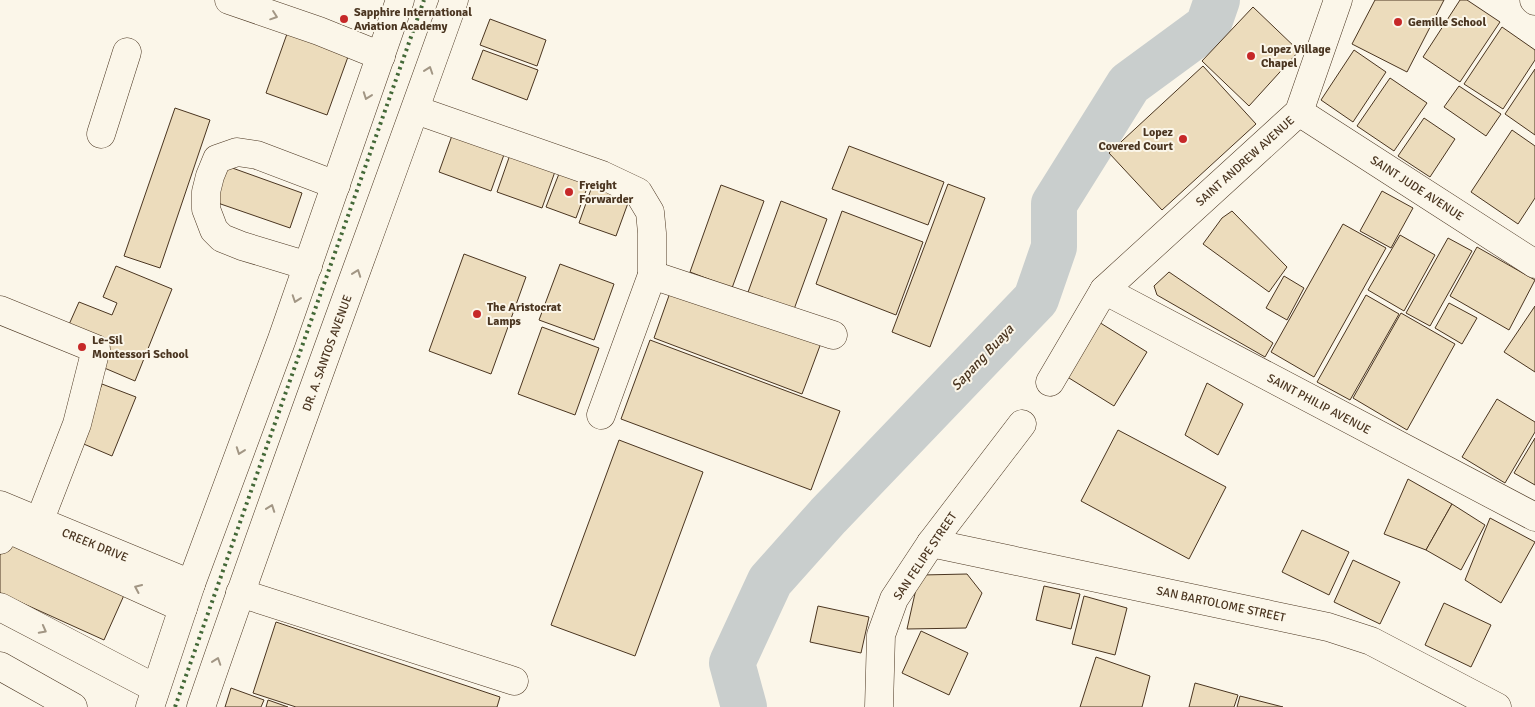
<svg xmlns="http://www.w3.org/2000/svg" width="1535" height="707" viewBox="0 0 1535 707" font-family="Signika,sans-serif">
	<rect width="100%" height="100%" fill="#fbf6e9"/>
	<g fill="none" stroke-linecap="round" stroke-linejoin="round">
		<!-- river -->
		<path stroke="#c9cecd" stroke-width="46" d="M744,707L732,663L770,581L828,516L1036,299L1054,247V204L1129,84L1208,26L1217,0"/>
	</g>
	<!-- building -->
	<g fill="#ecdcbc" stroke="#4a3520">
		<path d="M1375,0H1444L1407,72L1352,44Z"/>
		<path d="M1460,0H1467L1500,22L1460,82L1423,57Z"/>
		<path d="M1253,7L1299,51L1249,106L1202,61Z"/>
		<path d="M490,19L546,40L537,66L480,45Z"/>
		<path d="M1502,27L1535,50V60L1503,109L1464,84Z"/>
		<path d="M288,31L349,54L327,115L266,93Z"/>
		<path d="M483,50L538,70L527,100L472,79Z"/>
		<path d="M1354,50L1386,72L1353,122L1321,100Z"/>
		<path d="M1203,66L1256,124L1162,210L1109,153Z"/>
		<path d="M1535,69V135L1505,114Z"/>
		<path d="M1390,78L1427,103L1394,151L1357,126Z"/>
		<path d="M1459,86L1501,114L1486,136L1444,107Z"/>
		<path d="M175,108L210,120L160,268L124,256Z"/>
		<path d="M1424,118L1455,139L1430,177L1398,156Z"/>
		<path d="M454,130L506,149L491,191L439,172Z"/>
		<path d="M1512,130L1535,146V198L1518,224L1471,192Z"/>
		<path d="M849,146L944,182L928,225L832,189Z"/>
		<path d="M512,149L557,166L542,208L497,192Z"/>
		<path d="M224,165L302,193L290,228L212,201Z"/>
		<path d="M562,166L591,177L576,218L546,207Z"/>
		<path d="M595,178L632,192L616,236L579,223Z"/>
		<path d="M948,184L985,198L930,347L892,332Z"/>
		<path d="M721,185L764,201L732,288L690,272Z"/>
		<path d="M1382,191L1413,208L1391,248L1360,231Z"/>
		<path d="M781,201L827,219L793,312L747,295Z"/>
		<path d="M842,211L923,242L896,315L816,284Z"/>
		<path d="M1232,211L1287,267L1269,292L1203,244L1222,218Z"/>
		<path d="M1343,224L1386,248L1314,377L1271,352Z"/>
		<path d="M1400,235L1435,255L1404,311L1368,290Z"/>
		<path d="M1448,238L1472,251L1430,326L1406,313Z"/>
		<path d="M1477,247L1535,280L1509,330L1450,296Z"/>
		<path d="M464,254L526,277L491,374L429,351Z"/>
		<path d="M560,264L614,284L594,340L539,320Z"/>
		<path d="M116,266L172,289L135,381L95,364L67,329L79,302L112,315L117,303L103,297Z"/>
		<path d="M1169,272L1273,343L1265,357L1157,295L1154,286Z"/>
		<path d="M1284,276L1304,288L1287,320L1266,308Z"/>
		<path d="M672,287L821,343L802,394L654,338Z"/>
		<path d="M1366,295L1399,314L1350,400L1317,382Z"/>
		<path d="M1449,303L1477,318L1462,344L1435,328Z"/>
		<path d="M1535,306V372L1504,352Z"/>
		<path d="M1401,313L1455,344L1407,430L1353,398Z"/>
		<path d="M1094,319L1147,352L1114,406L1061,373Z"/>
		<path d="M542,327L599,348L575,415L518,394Z"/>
		<path d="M650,340L840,411L811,490L621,419Z"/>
		<path d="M1207,383L1243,404L1218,455L1185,435Z"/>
		<path d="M102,384L136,397L112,456L79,442Z"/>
		<path d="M1497,399L1535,422V432L1505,483L1462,457Z"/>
		<path d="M1118,430L1226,487L1189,559L1081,501Z"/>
		<path d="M1535,438V485L1514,473Z"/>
		<path d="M619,440L703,472L635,656L551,625Z"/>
		<path d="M1408,479L1452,504L1426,550L1384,534Z"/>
		<path d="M1452,504L1485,525L1461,570L1426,550Z"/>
		<path d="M1490,518L1535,542L1501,603L1465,580Z"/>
		<path d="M1302,530L1349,552L1329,595L1282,572Z"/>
		<path d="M7,539L125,593L104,640L0,593V555Z"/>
		<path d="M1353,560L1400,582L1380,624L1334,602Z"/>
		<path d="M967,574L982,593L966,628L907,629L916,589L922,575Z"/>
		<path d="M1044,586L1080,594L1071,629L1036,620Z"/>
		<path d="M1084,596L1127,608L1115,655L1072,644Z"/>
		<path d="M1444,603L1491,625L1471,667L1425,645Z"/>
		<path d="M818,606L869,617L861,653L810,642Z"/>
		<path d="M276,622L500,697L497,707H296L253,693Z"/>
		<path d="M921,631L968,653L949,695L902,673Z"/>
		<path d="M1096,657L1150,676L1142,707H1080Z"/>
		<path d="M1195,683L1238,695L1234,707H1189Z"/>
		<path d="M231,688L264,700L261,707H225Z"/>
		<path d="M1240,696L1283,707H1237Z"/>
		<path d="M268,700L288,707H266Z"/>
	</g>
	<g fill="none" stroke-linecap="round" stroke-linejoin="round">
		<defs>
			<g id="minor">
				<path d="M229,0L319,31L381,56"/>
				<path d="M1534,0L1535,1"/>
				<path d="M416,110L602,175L638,192L650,212L652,233V275L601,415"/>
				<path d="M1299,112L1535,264"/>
				<path d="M101,134L127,52"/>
				<path d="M308,266L242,246L222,238L214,230L206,209V192L210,176L217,159L237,152L257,155L336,185"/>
				<path d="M652,275L833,335"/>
				<path d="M1104,290L1535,517"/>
				<path d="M0,310L96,349L77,424L39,522"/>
				<path d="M1050,382L1104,290L1299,112L1338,0"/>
				<path d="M0,505L191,584"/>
				<path d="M0,540L6,528L183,608"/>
				<path d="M931,543L1328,627L1371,641L1497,707"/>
				<path d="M240,593L514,681"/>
				<path d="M0,607L155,688"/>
				<path d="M0,666L73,707"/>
				<path d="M879,707L881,635L894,599L931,543L1022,424"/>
			</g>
			<g id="major">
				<path d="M150,707L191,584L282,339L400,0"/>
				<path d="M201,707C282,470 370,236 454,0"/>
			</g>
		</defs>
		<!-- minor casing -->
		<use href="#minor" stroke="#4a3520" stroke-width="29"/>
		<!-- major casing -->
		<use href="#major" stroke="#4a3520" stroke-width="29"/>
		<!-- minor -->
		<use href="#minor" stroke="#fbf6e9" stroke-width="28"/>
		<!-- major -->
		<use href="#major" stroke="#fbf6e9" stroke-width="28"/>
		<!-- hedge -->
		<path stroke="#436837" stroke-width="4" stroke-dasharray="2.5 4" stroke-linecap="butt" d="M175,707L424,0"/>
	</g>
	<!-- one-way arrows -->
	<defs><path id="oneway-chevron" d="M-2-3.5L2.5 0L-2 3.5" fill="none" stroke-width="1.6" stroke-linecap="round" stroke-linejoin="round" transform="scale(1.25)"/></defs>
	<g stroke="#a29684">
		<use href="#oneway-chevron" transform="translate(274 16) rotate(19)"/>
		<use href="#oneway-chevron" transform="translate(429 70) rotate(-71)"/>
		<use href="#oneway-chevron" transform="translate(367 96) rotate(110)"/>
		<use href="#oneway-chevron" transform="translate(357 273) rotate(-70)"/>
		<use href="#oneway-chevron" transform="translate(296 299) rotate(109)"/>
		<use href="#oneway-chevron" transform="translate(240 451) rotate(110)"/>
		<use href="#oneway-chevron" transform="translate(271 508) rotate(-70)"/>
		<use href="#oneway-chevron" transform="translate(138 588) rotate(-156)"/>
		<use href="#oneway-chevron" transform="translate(43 630) rotate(28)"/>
		<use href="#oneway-chevron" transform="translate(217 661) rotate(-71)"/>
	</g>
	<!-- markers -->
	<g fill="#c62828" stroke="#fbf6e9" stroke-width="2">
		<circle cx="344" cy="19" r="5"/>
		<circle cx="1398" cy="22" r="5"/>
		<circle cx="1251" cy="56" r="5"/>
		<circle cx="1183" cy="139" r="5"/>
		<circle cx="569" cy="192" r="5"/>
		<circle cx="477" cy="314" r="5"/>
		<circle cx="82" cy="347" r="5"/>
	</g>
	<g text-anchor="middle" stroke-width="4" stroke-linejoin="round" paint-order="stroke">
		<!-- poi labels -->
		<g font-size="12" font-weight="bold" fill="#4a3520" stroke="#fbf6e9" text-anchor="start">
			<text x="354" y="16">Sapphire International<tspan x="354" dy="14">Aviation Academy</tspan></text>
			<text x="1408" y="26">Gemille School</text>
			<text x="1261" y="53">Lopez Village<tspan x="1261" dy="14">Chapel</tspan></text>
			<text x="1173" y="136" text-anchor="end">Lopez<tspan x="1173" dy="14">Covered Court</tspan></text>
			<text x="579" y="189">Freight<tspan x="579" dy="14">Forwarder</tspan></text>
			<text x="487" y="311">The Aristocrat<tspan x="487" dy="14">Lamps</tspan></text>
			<text x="92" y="344">Le-Sil<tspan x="92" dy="14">Montessori School</tspan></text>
		</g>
		<!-- street labels -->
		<g font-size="12" fill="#4a3520" stroke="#fbf6e9">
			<text transform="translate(1245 161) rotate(-42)" y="4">SAINT ANDREW AVENUE</text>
			<text transform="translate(1417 188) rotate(33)" y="4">SAINT JUDE AVENUE</text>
			<text transform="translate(327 353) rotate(-70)" y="4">DR. A. SANTOS AVENUE</text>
			<text transform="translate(1319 404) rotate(28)" y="4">SAINT PHILIP AVENUE</text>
			<text transform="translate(95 545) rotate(22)" y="4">CREEK DRIVE</text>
			<text transform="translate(925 556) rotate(-56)" y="4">SAN FELIPE STREET</text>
			<text transform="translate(1221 604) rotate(12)" y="4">SAN BARTOLOME STREET</text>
		</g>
		<!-- water labels -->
		<g font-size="14" font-style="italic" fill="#4a3520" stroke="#fbf6e9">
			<text transform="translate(982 357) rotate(-47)" y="5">Sapang Buaya</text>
		</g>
	</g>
</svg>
